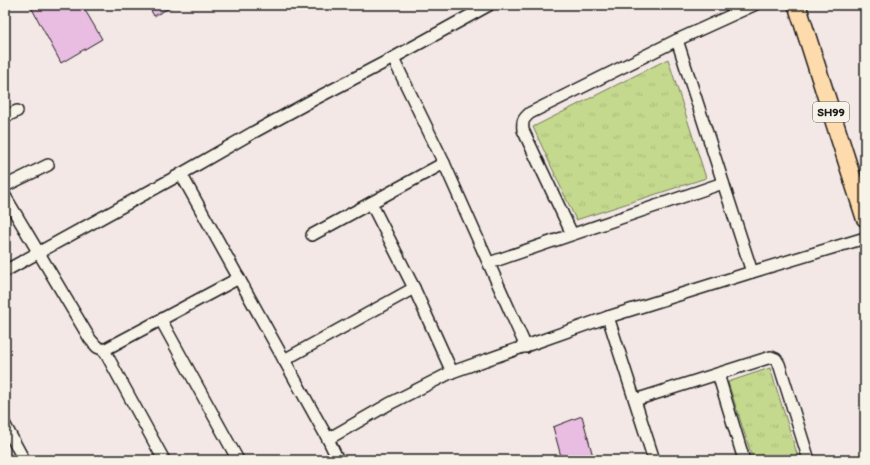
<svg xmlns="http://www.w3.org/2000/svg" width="870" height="465" viewBox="0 0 870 465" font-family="Itim,sans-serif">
	<defs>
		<pattern id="park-tufts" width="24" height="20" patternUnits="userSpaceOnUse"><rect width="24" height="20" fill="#c4d98e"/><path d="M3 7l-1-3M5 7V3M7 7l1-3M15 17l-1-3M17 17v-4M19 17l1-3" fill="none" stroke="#a8ba7a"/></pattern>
	</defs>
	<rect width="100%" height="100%" fill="#f4e8e7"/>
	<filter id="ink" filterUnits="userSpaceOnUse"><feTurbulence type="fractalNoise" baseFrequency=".025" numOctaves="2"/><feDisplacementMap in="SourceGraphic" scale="8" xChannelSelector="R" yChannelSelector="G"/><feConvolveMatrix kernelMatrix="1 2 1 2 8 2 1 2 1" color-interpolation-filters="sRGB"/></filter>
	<g filter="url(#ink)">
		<!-- park -->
		<g fill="url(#park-tufts)" stroke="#707a55">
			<path d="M668,59L706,178L576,220L533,127Z"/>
			<path d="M770,368L799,460H753L728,382Z"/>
		</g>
		<!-- building -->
		<g fill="#e9bde2" stroke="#1c1c1c">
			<path d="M30,5H82L102,39L61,63Z"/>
			<path d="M148,5H175L154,16Z"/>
			<path d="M582,416L594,460H562L553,427Z"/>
		</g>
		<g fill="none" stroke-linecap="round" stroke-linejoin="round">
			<defs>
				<g id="street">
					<path d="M393,58L444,163L526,347"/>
					<path d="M5,117L17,111"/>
					<path d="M181,174L328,439L338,460"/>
					<path d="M5,186L48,165"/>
					<path d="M5,196L90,339L97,347L104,350"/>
					<path d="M371,203L414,288L452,372"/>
					<path d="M572,234L523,130C522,121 523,119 530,113L677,40"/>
					<path d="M312,235L444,163"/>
					<path d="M489,263L723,183"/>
					<path d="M5,271L181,174L254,132L311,101L393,58L489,5"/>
					<path d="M752,272L677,40L754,5"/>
					<path d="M608,317L654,460"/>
					<path d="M161,320L238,460"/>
					<path d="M284,360L414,288"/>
					<path d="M718,374L744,460"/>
					<path d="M635,400L771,357L776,359L779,364L809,460"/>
					<path d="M5,425L24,460"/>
					<path d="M328,439L389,404L452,372L608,317L752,272L865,238"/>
					<path d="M164,460L104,350L239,278"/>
				</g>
				<path id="primary" d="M797,5L865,218"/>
			</defs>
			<!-- street casing -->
			<use href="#street" stroke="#1c1c1c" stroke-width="14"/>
			<!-- primary casing -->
			<use href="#primary" stroke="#1c1c1c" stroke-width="20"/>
			<!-- street -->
			<use href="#street" stroke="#f7f3e8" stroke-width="11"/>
			<!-- primary -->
			<use href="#primary" stroke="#fedbac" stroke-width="17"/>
		</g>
	</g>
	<g text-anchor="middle" stroke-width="4" stroke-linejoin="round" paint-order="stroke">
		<!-- shield labels -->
		<rect fill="#f7f3e8" stroke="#5e5c59" stroke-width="1" x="813" y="102" width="36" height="20" rx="3"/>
		<g font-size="12" font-weight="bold" fill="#1c1c1c">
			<text x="831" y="116">SH99</text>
		</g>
	</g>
	<!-- margin -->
	<rect width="870" height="465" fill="none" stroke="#f7f3e8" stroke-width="20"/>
	<rect x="10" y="10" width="850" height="445" fill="none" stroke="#1c1c1c" stroke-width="1.5" filter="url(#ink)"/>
</svg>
